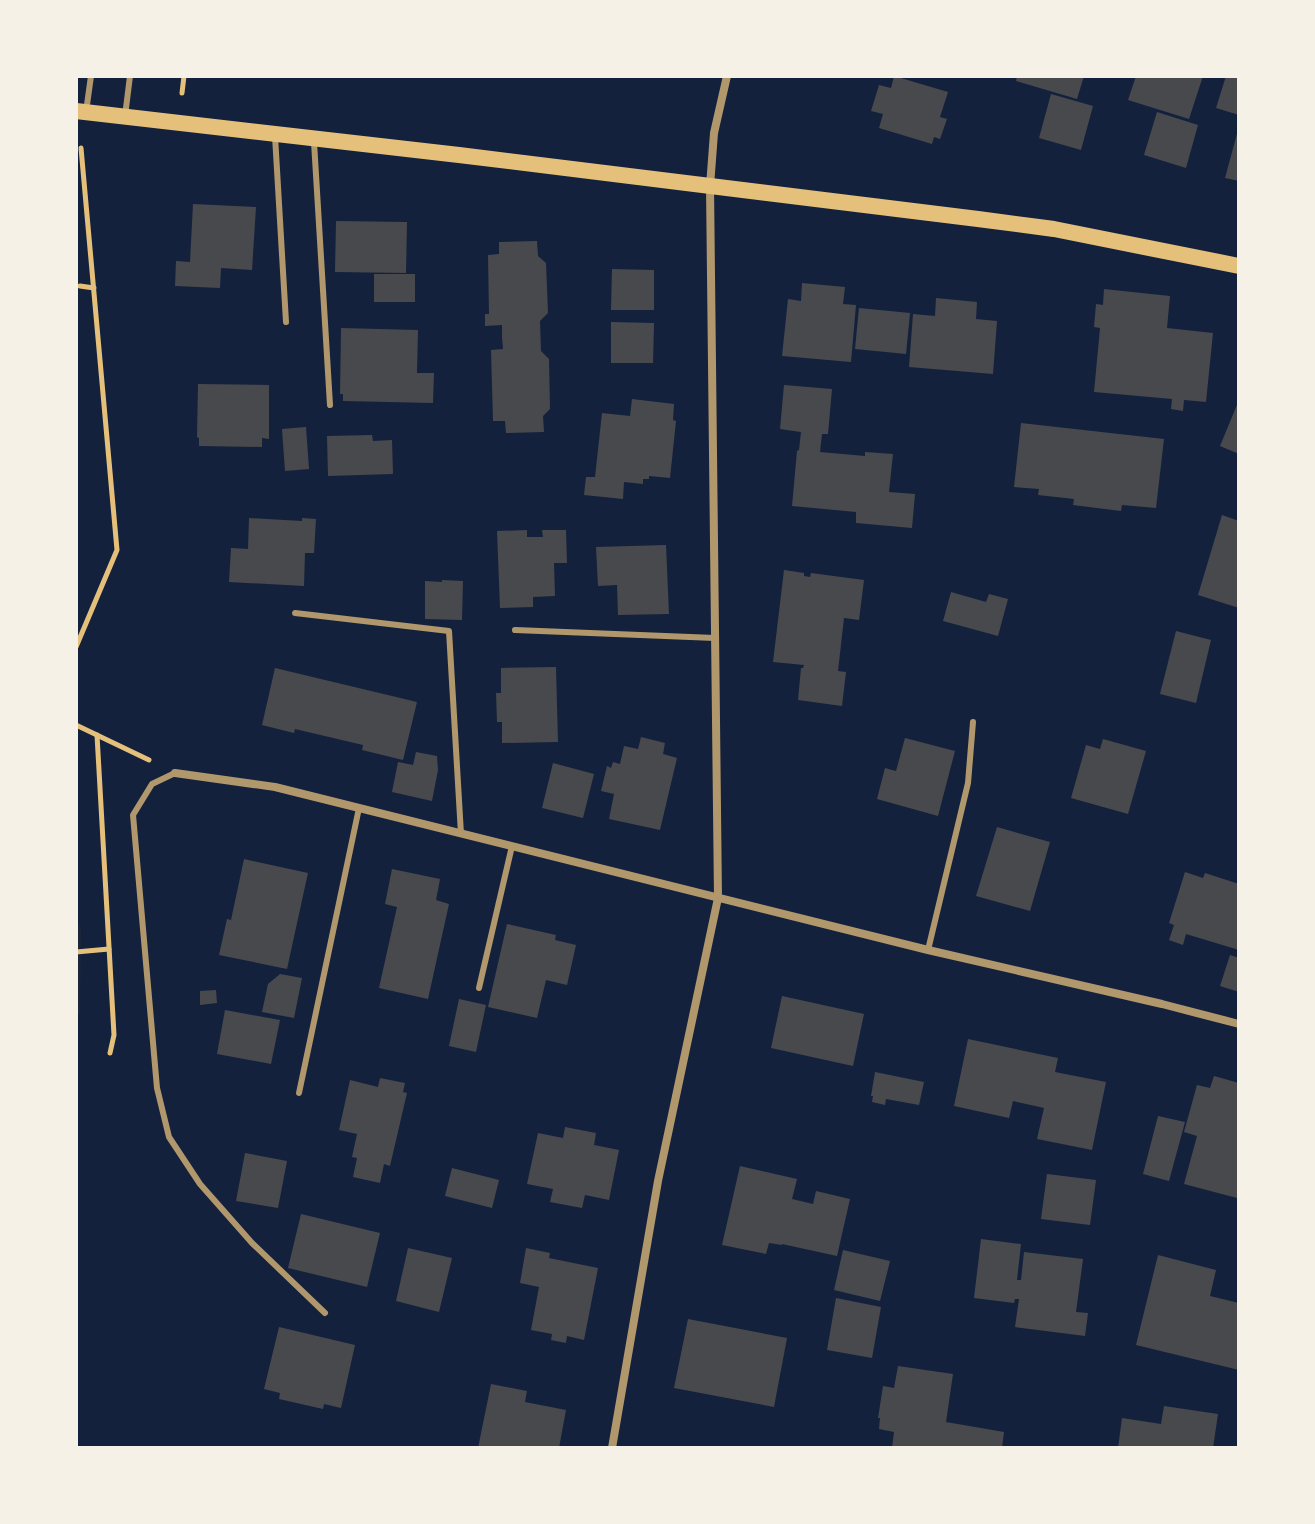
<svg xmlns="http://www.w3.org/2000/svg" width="1315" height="1524" viewBox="0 0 1315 1524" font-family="Overpass,sans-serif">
	<rect width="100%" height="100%" fill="#14213d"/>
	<!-- green -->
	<path fill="#1d2539" d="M76,921L81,927L80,1014L76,1015Z"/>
	<!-- building -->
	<g fill="#48494c">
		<path d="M894,76L948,92L940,117L947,119L940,139L934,137L932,144L879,128L883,114L871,111L879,85L891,88Z"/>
		<path d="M1017,76H1084L1077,99L1016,81Z"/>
		<path d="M1136,76H1203L1189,119L1128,100Z"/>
		<path d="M1226,76H1239V115L1216,108Z"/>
		<path d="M1051,94L1093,106L1081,150L1039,138Z"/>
		<path d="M1157,112L1198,125L1186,168L1144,155Z"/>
		<path d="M1238,130H1239V181L1225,178Z"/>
		<path d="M193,204L256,207L252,270L221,268L220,288L175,286L176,261L190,262Z"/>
		<path d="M336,221L407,222L406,273L335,272Z"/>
		<path d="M537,241L538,256L546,263L548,313L540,321L541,351L549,359L550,409L543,416L544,432L506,433L505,421H493L491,350L503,349L502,337V325L485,326V314H489L488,255L499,254V242Z"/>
		<path d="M612,269L654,270V310H611Z"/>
		<rect x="374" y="274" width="41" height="28"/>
		<path d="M802,283L845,287L843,304L856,305L851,362L782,356L788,299L801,301Z"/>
		<path d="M1104,289L1170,296L1167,328L1213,333L1206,402L1184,400L1183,411L1171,409L1172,399L1094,392L1100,328L1094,327L1096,304L1103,305Z"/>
		<path d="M936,298L977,302L976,319L997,321L993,374L909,367L913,314L935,316Z"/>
		<path d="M859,308L910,313L906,354L855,349Z"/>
		<path d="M611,322L654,323L653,363H611Z"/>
		<path d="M341,328L418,330L417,373H434L433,403L343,401V394H340Z"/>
		<path d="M198,384L269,385V439L262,438V447L199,446V438L197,437Z"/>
		<path d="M784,385L832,389L828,434H822L820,452L865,456V452L893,454L889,492L915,494L912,528L856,523V512L792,506L797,451L799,450L801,432L780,429Z"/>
		<path d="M632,399L674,404L673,420L676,421L670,478L649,476V479H643V484L624,482L623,499L584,495L586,477H595L602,413L630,416Z"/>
		<path d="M1239,400V454L1220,446Z"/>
		<path d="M1021,423L1164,439L1156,508L1122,505L1121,511L1073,505L1074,499L1038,495L1039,489L1014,487Z"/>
		<path d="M306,427L309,469L285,471L282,429Z"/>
		<path d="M372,435L373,441L392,440L393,474L328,476L327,436Z"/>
		<path d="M1222,515L1239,521V608L1198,595Z"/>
		<path d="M249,518L302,521V518L316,519L314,553H305L304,586L229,582L231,548L248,549Z"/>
		<path d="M527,530V537H543L542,530H566L567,563H554L555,596L533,597V607L500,608L497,531Z"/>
		<path d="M666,545L669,614L618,615L617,585L598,586L596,547Z"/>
		<path d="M784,570L804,573V576L810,577L811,573L864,580L859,620L844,618L838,671L846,672L842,706L798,700L801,668H803L804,665L773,662Z"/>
		<path d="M442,580L463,581L462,620L425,619V581L442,582Z"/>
		<path d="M951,592L986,602L989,594L1008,599L998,636L943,621Z"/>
		<path d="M1176,631L1211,640L1196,703L1160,694Z"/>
		<path d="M556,667L558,742L502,743V722H497L496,693H501V668Z"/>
		<path d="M275,668L417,702L403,760L362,750L363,745L295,729L294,733L262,725Z"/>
		<path d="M641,737L665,743L663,754L677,758L660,830L609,819L614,794L601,791L607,766L611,768L613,762L620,764L624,746L638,749Z"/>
		<path d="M905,738L955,751L938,816L877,799L885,768L896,771Z"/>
		<path d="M1103,739L1146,751L1128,814L1071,798L1086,745L1100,749Z"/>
		<path d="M416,752L437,756L438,770L432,801L392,792L398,762L413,765Z"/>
		<path d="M553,763L594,774L583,818L542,808Z"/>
		<path d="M997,827L1050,842L1030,911L976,896Z"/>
		<path d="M244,859L308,873L287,969L219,955L227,919L231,920Z"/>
		<path d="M392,869L440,879L436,900L449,904L428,999L379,988L397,907L385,904Z"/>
		<path d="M1185,872L1203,878L1205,873L1239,884V950L1186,934L1183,945L1169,940L1174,925L1169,923Z"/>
		<path d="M507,924L556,935L555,940L576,945L567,985L546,980L537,1018L488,1007Z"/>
		<path d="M1230,955L1239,958V992L1220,986Z"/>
		<path d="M280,974L302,978L294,1018L262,1012L268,984Z"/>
		<path d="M216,990L217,1003L200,1005V991Z"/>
		<path d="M782,996L864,1014L853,1066L771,1048Z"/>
		<path d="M459,999L486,1005L476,1052L449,1046Z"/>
		<path d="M225,1010L280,1020L271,1064L217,1054Z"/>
		<path d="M968,1039L1058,1058L1055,1072L1106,1082L1092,1150L1037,1139L1044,1108L1013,1101L1009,1118L954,1106Z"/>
		<path d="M875,1072L924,1082L919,1105L886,1099L885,1105L872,1102L873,1096H871Z"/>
		<path d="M1214,1076L1239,1083V1191L1237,1198L1184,1184L1197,1136L1184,1132L1197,1085L1210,1088Z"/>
		<path d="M380,1078L405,1083L403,1092L407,1093L390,1166L384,1164L380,1183L353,1177L357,1158L352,1157L357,1134L339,1130L350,1080L378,1087Z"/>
		<path d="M1158,1116L1185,1122L1169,1181L1143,1174Z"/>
		<path d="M565,1127L596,1133L594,1145L619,1150L609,1200L585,1195L582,1208L550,1202L553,1189L527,1184L538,1133L563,1138Z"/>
		<path d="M245,1153L287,1161L278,1208L236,1201Z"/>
		<path d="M740,1166L797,1179L792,1199L813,1204L816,1191L850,1199L837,1256L782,1244V1245L769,1243L766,1254L722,1245Z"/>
		<path d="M452,1168L499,1180L492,1208L445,1196Z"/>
		<path d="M1047,1174L1096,1180L1090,1225L1041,1219Z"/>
		<path d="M301,1214L380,1233L367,1287L288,1268Z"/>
		<path d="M981,1239L1021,1244L1017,1280H1021L1024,1252L1083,1259L1076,1312L1088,1313L1085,1336L1015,1327L1019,1299H1015L1014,1303L974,1298Z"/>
		<path d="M408,1248L452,1258L439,1312L396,1301Z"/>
		<path d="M526,1248L550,1253L549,1258L598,1268L584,1340L567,1336L566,1343L551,1340L552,1334L531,1330L539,1287L520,1283Z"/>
		<path d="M843,1250L890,1261L880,1301L834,1290Z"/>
		<path d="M1158,1255L1216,1270L1210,1296L1239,1303V1370L1136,1345Z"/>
		<path d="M836,1298L881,1307L872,1358L827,1350Z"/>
		<path d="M688,1319L787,1338L774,1407L674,1388Z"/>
		<path d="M279,1327L355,1345L341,1408L324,1404L323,1409L279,1399L280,1393L264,1389Z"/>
		<path d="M898,1366L953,1374L946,1422L1004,1432L1002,1448H892L894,1432L879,1429L880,1418H878L883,1386L894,1388Z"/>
		<path d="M491,1384L527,1391L525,1402L566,1410L559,1448H478Z"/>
		<path d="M1164,1406L1218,1414L1213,1448H1118L1122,1418L1161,1424Z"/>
	</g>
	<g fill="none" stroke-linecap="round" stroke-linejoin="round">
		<!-- path -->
		<g stroke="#e5c07b" stroke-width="5">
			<path d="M182,93L184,76"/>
			<path d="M80,286L94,288"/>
			<path d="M76,647L117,550L81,148"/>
			<path d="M76,725L149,760"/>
			<path d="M97,735L114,1035L110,1053"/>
			<path d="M76,952L109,949"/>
		</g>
		<!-- service -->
		<g stroke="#b1986c" stroke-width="6">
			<path d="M86,112L91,76"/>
			<path d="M125,116L130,76"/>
			<path d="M275,136L286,322"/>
			<path d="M314,142L330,405"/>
			<path d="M295,613L449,631L461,834"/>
			<path d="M515,630L715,638"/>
			<path d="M175,773L152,784L133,815L157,1088L169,1137L200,1184L252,1243L325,1313"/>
			<path d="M928,950L968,783L973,722"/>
			<path d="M479,988L512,846"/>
			<path d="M299,1093L359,808"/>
		</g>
		<!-- minor -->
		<g stroke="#b1986c" stroke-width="8">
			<path d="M175,773L275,787L928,950L1162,1004L1239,1024"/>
			<path d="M612,1448L658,1181L718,898L710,186L714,133L727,76"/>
		</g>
		<!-- secondary -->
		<path stroke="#e5c07b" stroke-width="16" d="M76,111L459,155L978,219L1054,229L1239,266"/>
	</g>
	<!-- border -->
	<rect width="1315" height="1524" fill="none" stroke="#f6f1e7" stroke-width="156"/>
</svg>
